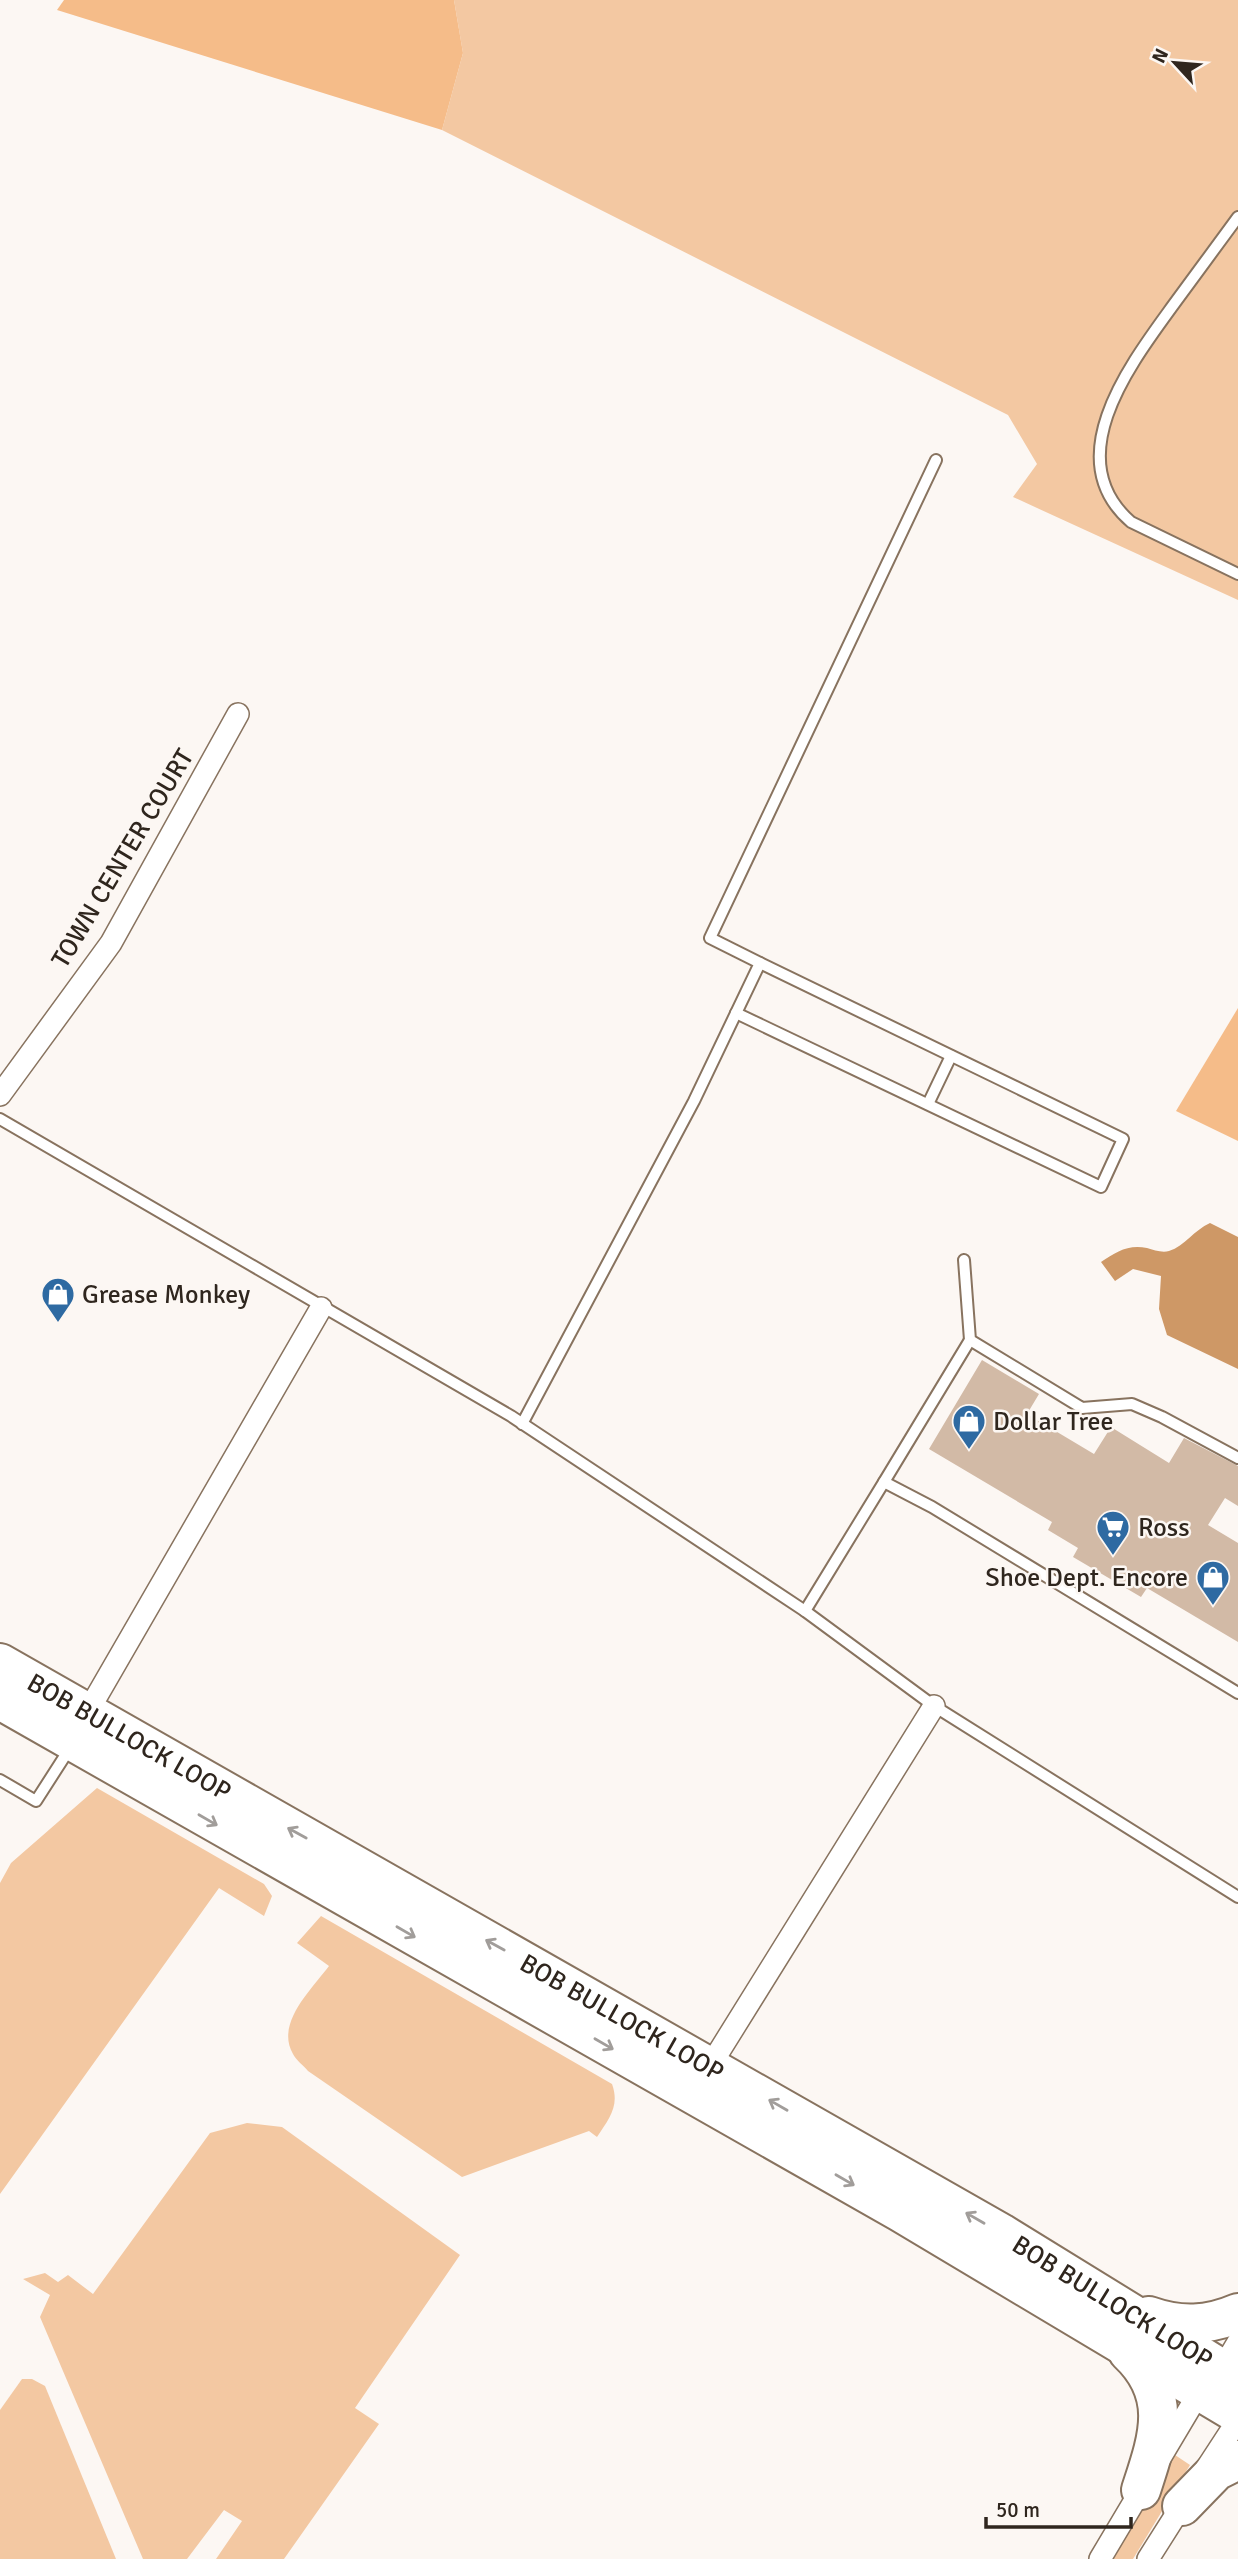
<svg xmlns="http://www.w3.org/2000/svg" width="1238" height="2559" viewBox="0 0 1238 2559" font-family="Signika,sans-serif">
	<rect width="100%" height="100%" fill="#fcf7f3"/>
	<!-- green -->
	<g fill="#f3c8a2">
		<path d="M454,0H1238V600L1013,497L1037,464L1008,415L442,130L463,53Z"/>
		<path d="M97,1788L264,1884L272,1896L264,1916L219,1888L0,2194V1883L11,1863Z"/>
		<path d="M321,1916L612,2084C620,2106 609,2119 597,2137L589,2131L462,2177L308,2071C304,2066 296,2060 293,2054C275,2023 312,1989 329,1966L297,1943Z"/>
		<path d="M247,2123L282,2127L460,2255L355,2408L379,2424L284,2559H216L242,2521L224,2510L187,2559H143L40,2317L50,2295L23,2279L45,2273L58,2282L68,2275L93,2294L210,2133Z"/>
		<path d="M22,2379H32L45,2386L116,2559H0V2410Z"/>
		<path d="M1172,2453L1190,2465L1133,2559H1108Z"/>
	</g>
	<!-- forest -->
	<g fill="#f5bc89">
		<path d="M64,0H454L463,53L442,130L57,10Z"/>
		<path d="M1238,1008V1141L1176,1111Z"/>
	</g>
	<!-- water -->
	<path fill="#ce9866" d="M1210,1223L1238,1237V1369L1167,1335L1159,1309L1161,1276L1133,1269L1115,1281L1101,1262C1116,1252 1128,1244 1147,1248C1154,1250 1162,1253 1169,1251C1185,1246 1194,1230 1210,1223Z"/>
	<!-- building -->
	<path fill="#d2baa6" d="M982,1360L1039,1394L1027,1414L1094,1454L1111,1427L1169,1463L1184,1438L1238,1466V1506L1225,1498L1208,1525L1238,1543V1642L1147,1588L1141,1597L1073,1557L1078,1548L1048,1530L1052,1522L929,1449Z"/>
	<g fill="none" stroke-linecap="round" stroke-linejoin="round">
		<defs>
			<g id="lane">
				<path d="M1238,217C1217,246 1195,275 1174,304C1132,362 1057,458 1131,522L1238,574"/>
				<path d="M736,1013L1101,1187L1123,1139L760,963"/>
				<path d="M928,1104L951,1056"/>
				<path d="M0,1119L511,1416L805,1611"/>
				<path d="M964,1260L970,1340L1082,1408L1132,1404L1162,1417L1238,1458"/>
				<path d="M522,1424L694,1101L760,963L710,938L936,460"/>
				<path d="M884,1482L970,1340"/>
				<path d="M1238,1693L932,1507L884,1482L805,1611L934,1706L1238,1897"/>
				<path d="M0,1780L36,1801L70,1748"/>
			</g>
			<g id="street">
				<path d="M0,1095L111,943L238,714"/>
				<path d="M87,1713L321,1308"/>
				<path d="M710,2066L934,1706"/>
				<path d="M1206,2469L1238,2420"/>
				<path d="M1100,2559L1200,2391L1222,2369L1238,2342"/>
				<path d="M1148,2559L1186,2499"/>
			</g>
			<g id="highway">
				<path id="s1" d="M0,1663L1001,2233L1238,2379"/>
				<path d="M0,1700L900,2212L1238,2414"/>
				<path d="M1149,2316C1180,2327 1208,2326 1238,2313"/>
				<path d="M1128,2352C1174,2395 1158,2438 1141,2490"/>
				<path d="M1182,2506L1216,2471L1238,2460"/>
			</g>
		</defs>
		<!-- lane casing -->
		<use href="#lane" stroke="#88735f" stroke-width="14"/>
		<!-- street casing -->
		<use href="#street" stroke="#88735f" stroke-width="24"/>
		<!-- highway casing -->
		<use href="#highway" stroke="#88735f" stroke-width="42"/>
		<!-- lane -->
		<use href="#lane" stroke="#fff" stroke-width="10"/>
		<!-- street -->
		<use href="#street" stroke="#fff" stroke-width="21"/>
		<!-- highway -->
		<use href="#highway" stroke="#fff" stroke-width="38"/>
	</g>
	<!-- one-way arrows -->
	<defs><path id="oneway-shaft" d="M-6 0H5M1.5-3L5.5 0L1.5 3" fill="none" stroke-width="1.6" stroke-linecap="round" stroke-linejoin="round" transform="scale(1.75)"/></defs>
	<g stroke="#a19d9a">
		<use href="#oneway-shaft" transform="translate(208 1820) rotate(30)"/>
		<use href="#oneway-shaft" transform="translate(297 1833) rotate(-151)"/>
		<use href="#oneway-shaft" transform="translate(406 1932) rotate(30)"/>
		<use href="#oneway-shaft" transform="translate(495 1945) rotate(-151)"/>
		<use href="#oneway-shaft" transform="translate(604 2044) rotate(30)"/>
		<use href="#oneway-shaft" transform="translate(778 2105) rotate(-150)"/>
		<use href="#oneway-shaft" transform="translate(845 2180) rotate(30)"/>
		<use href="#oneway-shaft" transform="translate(975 2218) rotate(-150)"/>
	</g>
	<!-- icons -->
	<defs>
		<symbol id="shop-pin" viewBox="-11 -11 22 30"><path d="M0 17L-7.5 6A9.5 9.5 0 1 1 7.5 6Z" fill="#2e6aa2" stroke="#fcf7f3"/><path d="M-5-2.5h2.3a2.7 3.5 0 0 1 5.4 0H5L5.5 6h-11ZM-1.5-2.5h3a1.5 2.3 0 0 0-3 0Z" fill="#fff"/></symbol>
		<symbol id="supermarket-pin" viewBox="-11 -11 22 30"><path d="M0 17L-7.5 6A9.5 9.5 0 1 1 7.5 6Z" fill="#2e6aa2" stroke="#fcf7f3"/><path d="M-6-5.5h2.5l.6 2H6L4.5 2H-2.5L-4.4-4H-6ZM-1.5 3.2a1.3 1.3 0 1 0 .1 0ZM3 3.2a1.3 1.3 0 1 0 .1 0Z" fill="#fff"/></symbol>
	</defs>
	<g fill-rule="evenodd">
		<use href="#shop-pin" x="39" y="1275" width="38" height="52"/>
		<use href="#shop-pin" x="950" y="1402" width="38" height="52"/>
		<use href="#supermarket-pin" x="1094" y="1508" width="38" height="52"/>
		<use href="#shop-pin" x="1194" y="1558" width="38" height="52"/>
	</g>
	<g text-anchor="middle" stroke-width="5" stroke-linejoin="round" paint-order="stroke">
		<!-- street labels -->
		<g font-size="26" fill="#2f261e" stroke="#fcf7f3">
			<text transform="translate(122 858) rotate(-59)" y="9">TOWN CENTER COURT</text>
			<text dy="9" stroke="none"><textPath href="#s1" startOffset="149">BOB BULLOCK LOOP</textPath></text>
			<text dy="9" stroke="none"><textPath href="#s1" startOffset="716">BOB BULLOCK LOOP</textPath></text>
			<text dy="9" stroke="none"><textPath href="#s1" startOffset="1283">BOB BULLOCK LOOP</textPath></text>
		</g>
		<!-- poi labels -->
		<g font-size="26" fill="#2f261e" stroke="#fcf7f3" text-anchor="start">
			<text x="82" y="1303">Grease Monkey</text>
			<text x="993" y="1430">Dollar Tree</text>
			<text x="1138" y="1536">Ross</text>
			<text x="1188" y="1586" text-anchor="end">Shoe Dept. Encore</text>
		</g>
	</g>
	<!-- north arrow -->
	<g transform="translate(1175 63) rotate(296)" stroke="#fcf7f3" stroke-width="5" paint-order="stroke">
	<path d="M0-5L12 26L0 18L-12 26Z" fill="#2f261e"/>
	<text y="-10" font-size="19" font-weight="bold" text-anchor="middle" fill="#2f261e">N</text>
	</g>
	<!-- scale -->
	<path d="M986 2517v10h145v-10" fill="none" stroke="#2f261e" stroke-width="3.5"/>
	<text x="996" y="2517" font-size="21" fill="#2f261e" stroke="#fcf7f3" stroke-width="5" paint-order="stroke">50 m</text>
</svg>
